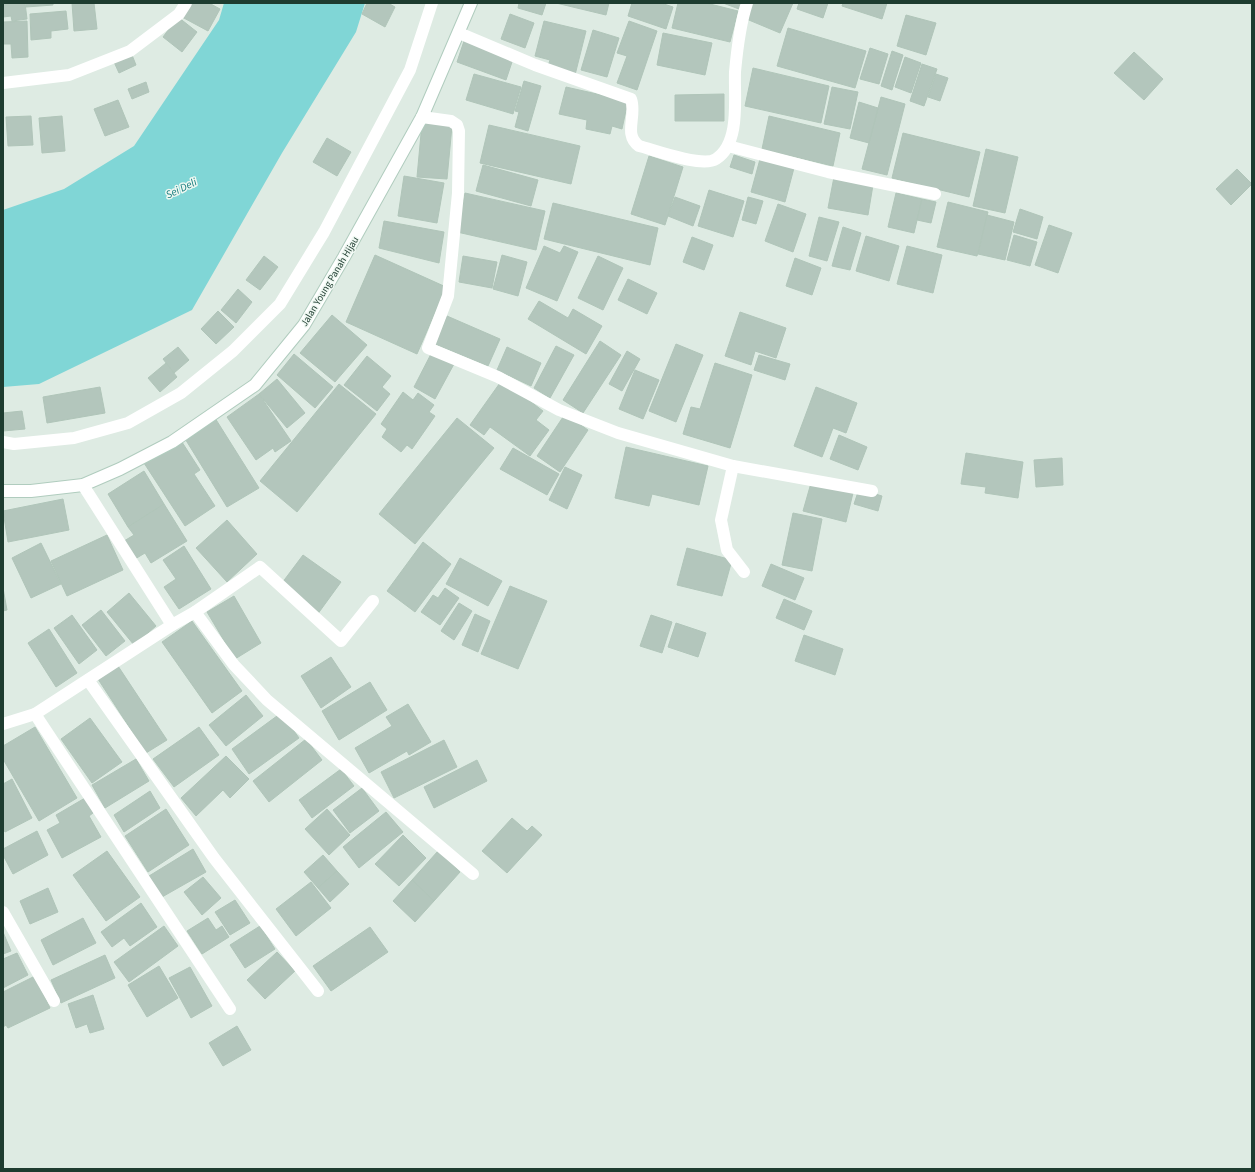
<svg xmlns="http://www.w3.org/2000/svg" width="1255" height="1172" viewBox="0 0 1255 1172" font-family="'Source Sans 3',sans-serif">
	<rect width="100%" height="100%" fill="#deebe3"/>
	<!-- water -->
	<path fill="#80d6d6" d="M224,3H365L356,32L282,153L192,310L39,384L3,387V210L64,189L134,146L219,20Z"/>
	<!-- building -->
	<g fill="#b3c6bc" stroke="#b0c5b9">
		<path d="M3,3H25L27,19L12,21L11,16L3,17Z"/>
		<path d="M26,3H53V5L26,7Z"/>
		<path d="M72,3H94L97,29L74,31Z"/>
		<path d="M189,3H209L220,9L208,31L182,17Z"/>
		<path d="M367,3H388L395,7L385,27L362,14Z"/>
		<path d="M519,3H546L542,15L518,8Z"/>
		<path d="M556,3H609L606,15Z"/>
		<path d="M632,3H661L673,7L666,29L628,16Z"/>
		<path d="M678,3H706L738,11L730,42L672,28Z"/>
		<path d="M723,3H741L739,9Z"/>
		<path d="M751,3H793L780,33L744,18Z"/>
		<path d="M799,3H828L823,18L797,9Z"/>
		<path d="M843,3H887L882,19L842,6Z"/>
		<path d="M66,11L68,29L51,31V38L31,40L30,14Z"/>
		<path d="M510,14L534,23L525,48L501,39Z"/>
		<path d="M906,15L936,23L926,55L897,46Z"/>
		<path d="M178,17L197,32L182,52L163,37Z"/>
		<path d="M27,21L28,57L12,58L11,44H3V22Z"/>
		<path d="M544,21L586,31L575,75L547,69L550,60L535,56Z"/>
		<path d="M629,21L657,31L637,90L617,83L627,56L617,53Z"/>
		<path d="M788,28L866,51L855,88L777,66Z"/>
		<path d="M593,30L619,38L607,77L581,70Z"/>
		<path d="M663,33L712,43L705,75L657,65Z"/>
		<path d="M464,41L513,59L506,80L457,62Z"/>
		<path d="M870,48L888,54L879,84L860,79Z"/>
		<path d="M892,51L903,55L892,90L881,86Z"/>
		<path d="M1134,52L1163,79L1144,100L1114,73Z"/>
		<path d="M132,55L136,65L119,73L114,62Z"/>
		<path d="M905,57L921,63L911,93L895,87Z"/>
		<path d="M922,64L937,69L924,106L910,101Z"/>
		<path d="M753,68L829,86L821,123L745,106Z"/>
		<path d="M474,74L521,87L513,114L466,100Z"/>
		<path d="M936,74L948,78L940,101L928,97Z"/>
		<path d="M524,81L541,86L528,131L515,127L519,112L515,111Z"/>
		<path d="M146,82L149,92L132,99L128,89Z"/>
		<path d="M566,87L628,101L622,129L612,126L610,134L586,129L587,120L559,114Z"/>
		<path d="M832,87L858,92L850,129L824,124Z"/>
		<path d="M724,94V121H675V95Z"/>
		<path d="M881,97L905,104L887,175L862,169Z"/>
		<path d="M118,100L129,127L105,136L94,109Z"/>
		<path d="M859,102L878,108L869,143L850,138Z"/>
		<path d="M31,116L33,145L8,146L6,117Z"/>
		<path d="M62,116L65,151L42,153L39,118Z"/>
		<path d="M769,116L840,133L833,166L762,149Z"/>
		<path d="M422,123L452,126L447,179L417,177Z"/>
		<path d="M489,125L580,146L571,184L480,163Z"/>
		<path d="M903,133L980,152L969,197L892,178Z"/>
		<path d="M327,138L351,152L337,176L313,162Z"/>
		<path d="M986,149L1018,157L1005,213L973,206Z"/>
		<path d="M734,155L755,162L752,174L730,167Z"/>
		<path d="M649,156L683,167L665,225L631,214Z"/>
		<path d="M760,159L794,168L785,202L751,192Z"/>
		<path d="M483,165L538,180L531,206L476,191Z"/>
		<path d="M1237,169L1252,184L1231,205L1216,189Z"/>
		<path d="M404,176L444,183L437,223L398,216Z"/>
		<path d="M834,177L873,185L868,215L828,208Z"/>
		<path d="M709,190L744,201L733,237L698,226Z"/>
		<path d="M465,193L545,211L536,250L457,232Z"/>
		<path d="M896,193L922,199L914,233L888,227Z"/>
		<path d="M675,197L700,206L693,226L668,216Z"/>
		<path d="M748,197L763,201L756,224L742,220Z"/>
		<path d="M922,199L936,202L931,223L917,220Z"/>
		<path d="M948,202L988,212L977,256L937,247Z"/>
		<path d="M553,203L658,228L650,265L544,239Z"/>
		<path d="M778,204L806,214L793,252L765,241Z"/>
		<path d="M1020,209L1043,217L1037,239L1013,232Z"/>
		<path d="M987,215L1014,222L1005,260L978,254Z"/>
		<path d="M819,217L839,222L827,261L809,256Z"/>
		<path d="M384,221L444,232L439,263L379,248Z"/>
		<path d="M1049,225L1072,233L1058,273L1035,265Z"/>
		<path d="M843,227L861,233L850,270L832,266Z"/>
		<path d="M1014,235L1037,242L1030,266L1007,260Z"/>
		<path d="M866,236L899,246L889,281L856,271Z"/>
		<path d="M692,237L713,245L704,270L683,262Z"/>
		<path d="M544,246L560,253L564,246L578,252L557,301L526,288Z"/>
		<path d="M907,246L942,255L933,293L897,284Z"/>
		<path d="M375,255L446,287L417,354L346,322Z"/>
		<path d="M502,255L527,262L518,296L493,289Z"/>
		<path d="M264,256L278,267L260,290L246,280Z"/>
		<path d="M463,256L497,262L492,288L459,282Z"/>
		<path d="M598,256L623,268L603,310L578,298Z"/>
		<path d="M795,258L821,268L812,295L786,286Z"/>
		<path d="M628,279L657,293L647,314L618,300Z"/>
		<path d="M238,289L252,302L236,323L221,310Z"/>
		<path d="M539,301L568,318L573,309L602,326L586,354L528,319Z"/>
		<path d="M218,311L234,327L216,344L201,329Z"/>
		<path d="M740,312L786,328L776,358L755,351L751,365L725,356Z"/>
		<path d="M332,315L367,345L335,382L300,353Z"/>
		<path d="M447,316L500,339L488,366L435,344Z"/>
		<path d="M600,341L621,355L583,413L563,400Z"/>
		<path d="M676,344L703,355L676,422L649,411Z"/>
		<path d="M556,346L574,355L550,398L534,388Z"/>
		<path d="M178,347L189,360L174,373L163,359Z"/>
		<path d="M507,347L541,363L531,386L497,370Z"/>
		<path d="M627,351L640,359L622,391L609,384Z"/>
		<path d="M432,352L454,364L435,399L414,387Z"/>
		<path d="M294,354L333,387L315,408L277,375Z"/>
		<path d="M759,355L790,364L785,380L754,370Z"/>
		<path d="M367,356L391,376L382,387L390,394L377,411L344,385Z"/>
		<path d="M166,363L177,377L160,392L148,378Z"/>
		<path d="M715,363L752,375L730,448L683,434L691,407L700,409Z"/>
		<path d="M635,370L659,380L643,419L619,409Z"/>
		<path d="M277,379L305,413L287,428L259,394Z"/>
		<path d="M502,380L543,411L536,420L549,430L530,456L490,427L484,435L470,425Z"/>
		<path d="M339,384L376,414L297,512L260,481Z"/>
		<path d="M100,387L105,413L47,423L43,397Z"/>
		<path d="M816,387L857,403L846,433L833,428L822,457L794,446Z"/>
		<path d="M403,392L413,400L418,393L434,405L429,412L435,416L412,449L407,445L401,452L382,437L387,429L381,424Z"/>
		<path d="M259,394L291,441L275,452L273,448L256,460L227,417Z"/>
		<path d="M22,411L25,429L3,431V413Z"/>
		<path d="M565,414L588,430L560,472L537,456Z"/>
		<path d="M215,418L259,488L227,507L184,437Z"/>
		<path d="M457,418L494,448L415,544L379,514Z"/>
		<path d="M839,435L867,447L858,470L830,459Z"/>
		<path d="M180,439L200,470L194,474L215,506L185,526L144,463Z"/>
		<path d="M626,447L708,466L699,505L652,494L649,506L615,498Z"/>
		<path d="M513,448L559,474L547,495L500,469Z"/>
		<path d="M966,453L1023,462L1018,498L985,493L986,487L961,484Z"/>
		<path d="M1062,458L1063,485L1036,487L1034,460Z"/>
		<path d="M565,467L582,475L567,509L549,500Z"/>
		<path d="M144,471L164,504L128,527L108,494Z"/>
		<path d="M811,483L853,493L846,522L803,511Z"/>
		<path d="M859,489L882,496L878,511L854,504Z"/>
		<path d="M63,499L69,530L8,542L3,511Z"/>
		<path d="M164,504L187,541L151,563L145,553L135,559L124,541L134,535L128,527Z"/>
		<path d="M793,513L822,519L812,571L782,565Z"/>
		<path d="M227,520L257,554L227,582L196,548Z"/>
		<path d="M107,535L123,570L67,596L51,561Z"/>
		<path d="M423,542L451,564L415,612L387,591Z"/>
		<path d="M41,543L61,584L31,598L12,558Z"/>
		<path d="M184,546L211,589L179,609L164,587L176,579L163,560Z"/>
		<path d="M687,548L732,560L722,596L677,585Z"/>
		<path d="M303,555L341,582L317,615L279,587Z"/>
		<path d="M460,558L502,581L488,606L446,584Z"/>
		<path d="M771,564L804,578L795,600L762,586Z"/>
		<path d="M510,586L547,601L518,669L481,654Z"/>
		<path d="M3,588L7,610L3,611Z"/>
		<path d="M445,588L459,598L440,625L421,612L433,595L438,598Z"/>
		<path d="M129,593L156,626L134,645L107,612Z"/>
		<path d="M234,596L261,643L235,659L207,612Z"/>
		<path d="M784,599L812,611L804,630L776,618Z"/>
		<path d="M459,603L472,611L454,640L441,631Z"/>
		<path d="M101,610L125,641L106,656L82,625Z"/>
		<path d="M475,614L490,621L478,652L462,645Z"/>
		<path d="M72,615L97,650L79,664L54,628Z"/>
		<path d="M651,615L672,622L662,653L640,646Z"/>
		<path d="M192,621L242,691L212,713L162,642Z"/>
		<path d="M676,623L706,633L698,657L668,647Z"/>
		<path d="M49,629L77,673L56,687L28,643Z"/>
		<path d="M804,635L843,649L835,675L795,661Z"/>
		<path d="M331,657L351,687L321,708L301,676Z"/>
		<path d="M118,666L167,740L146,753L98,679Z"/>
		<path d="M370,682L387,710L339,740L322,711Z"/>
		<path d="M246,695L263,716L226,746L209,725Z"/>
		<path d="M408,704L431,742L409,755L407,751L369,773L355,748L392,726L386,717Z"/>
		<path d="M281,713L299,738L249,774L232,749Z"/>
		<path d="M90,718L122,762L92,783L61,739Z"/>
		<path d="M35,727L77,798L39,821L3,759V746Z"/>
		<path d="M199,727L219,755L174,787L153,759Z"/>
		<path d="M306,739L322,760L269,802L253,781Z"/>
		<path d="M444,740L457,767L394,798L381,772Z"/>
		<path d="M226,756L249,779L230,798L223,790L196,816L181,798Z"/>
		<path d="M136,759L149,781L105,808L92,785Z"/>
		<path d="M477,760L487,781L434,808L424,787Z"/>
		<path d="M341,769L354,786L312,818L299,800Z"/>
		<path d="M12,779L32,818L5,832L3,829V784Z"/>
		<path d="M362,788L379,811L350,833L333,810Z"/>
		<path d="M150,791L160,808L124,832L114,815Z"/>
		<path d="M85,798L93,813L89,816L101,837L62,858L47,830L60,823L56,815Z"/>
		<path d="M166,809L189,845L148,872L125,836Z"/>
		<path d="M327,809L350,835L329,855L305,829Z"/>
		<path d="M386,812L403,832L359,868L343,847Z"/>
		<path d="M512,818L527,831L532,826L542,835L507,873L482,851Z"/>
		<path d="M37,831L48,855L13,874L3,855V849Z"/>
		<path d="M403,835L426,858L399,886L375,864Z"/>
		<path d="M193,849L206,872L162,897L149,876Z"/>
		<path d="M107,851L140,897L106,921L73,875Z"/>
		<path d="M438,851L460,872L434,901L412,880Z"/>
		<path d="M323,855L337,871L318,888L304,872Z"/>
		<path d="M337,871L349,884L330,902L318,888Z"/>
		<path d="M203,877L221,898L202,915L184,892Z"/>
		<path d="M412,880L434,901L415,922L393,901Z"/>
		<path d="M311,882L331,908L296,936L276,909Z"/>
		<path d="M48,888L58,912L30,924L20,901Z"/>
		<path d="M235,900L250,923L230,935L215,912Z"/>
		<path d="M141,903L157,927L130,946L124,938L112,947L101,932Z"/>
		<path d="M83,918L96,943L53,965L41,940Z"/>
		<path d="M208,918L216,930L222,926L229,937L202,954L187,931Z"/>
		<path d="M164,926L178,946L129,982L114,962Z"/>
		<path d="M260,926L275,949L245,968L230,945Z"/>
		<path d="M370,927L388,952L331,991L313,966Z"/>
		<path d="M3,932L11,951L3,954Z"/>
		<path d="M277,952L295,971L265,999L247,980Z"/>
		<path d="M17,953L28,975L3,988V959Z"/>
		<path d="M105,955L115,978L61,1003L51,980Z"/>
		<path d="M159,966L178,998L147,1017L128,985Z"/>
		<path d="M190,967L212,1006L191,1018L169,978Z"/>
		<path d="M35,976L50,1008L8,1028L6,1025L3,1027V992Z"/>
		<path d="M93,995L104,1029L90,1033L87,1024L76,1028L68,1004Z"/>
		<path d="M237,1026L251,1050L223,1066L209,1043Z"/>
	</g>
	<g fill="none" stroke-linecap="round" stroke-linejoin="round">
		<defs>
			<path id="secondary" d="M3,491H31L83,485L120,469L172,442L255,385L304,325L344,257L422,117L471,3"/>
		</defs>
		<!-- secondary casing -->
		<use href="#secondary" stroke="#b0ccbe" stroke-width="14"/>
		<!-- street -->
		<g stroke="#fff" stroke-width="12">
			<path d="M459,33L535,65L631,99C637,115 623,135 639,146C655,150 702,168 716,159C741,143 734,97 735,72C737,50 740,24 747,3"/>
			<path d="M3,83L69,75L130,51L179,14L186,3"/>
			<path d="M422,117L451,121L457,125L459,131L458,193L448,296L428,348L498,377L559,410L618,433L733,466L872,491"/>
			<path d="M728,146L828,172L935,194"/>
			<path d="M3,442L14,444L74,438L128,423L181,393L233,351L280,304L324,232L410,70L432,3"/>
			<path d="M733,466L721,520L727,550L744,572"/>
			<path d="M83,485L172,625"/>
			<path d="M195,612L234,665L267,700L473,874"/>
			<path d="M88,680L214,858L318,991"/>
			<path d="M35,714L230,1009"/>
			<path d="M3,724L35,714L172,625L195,612L260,567L341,641L373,601"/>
			<path d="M3,912L54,1001"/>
		</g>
		<!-- secondary -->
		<use href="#secondary" stroke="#fff" stroke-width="12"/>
	</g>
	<g text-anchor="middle" stroke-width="3" stroke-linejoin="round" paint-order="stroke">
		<!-- street labels -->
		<g font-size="10" fill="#1e3c30" stroke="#eff8f2">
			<text transform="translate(329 281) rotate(-59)" y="4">Jalan Young Panah Hijau</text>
		</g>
		<!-- water labels -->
		<g font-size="11" font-style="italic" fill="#137b7d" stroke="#eff8f2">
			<text transform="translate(181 188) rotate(-26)" y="4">Sei Deli</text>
		</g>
	</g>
	<!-- border -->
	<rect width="1255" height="1172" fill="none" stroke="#1e3c30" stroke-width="8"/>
</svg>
